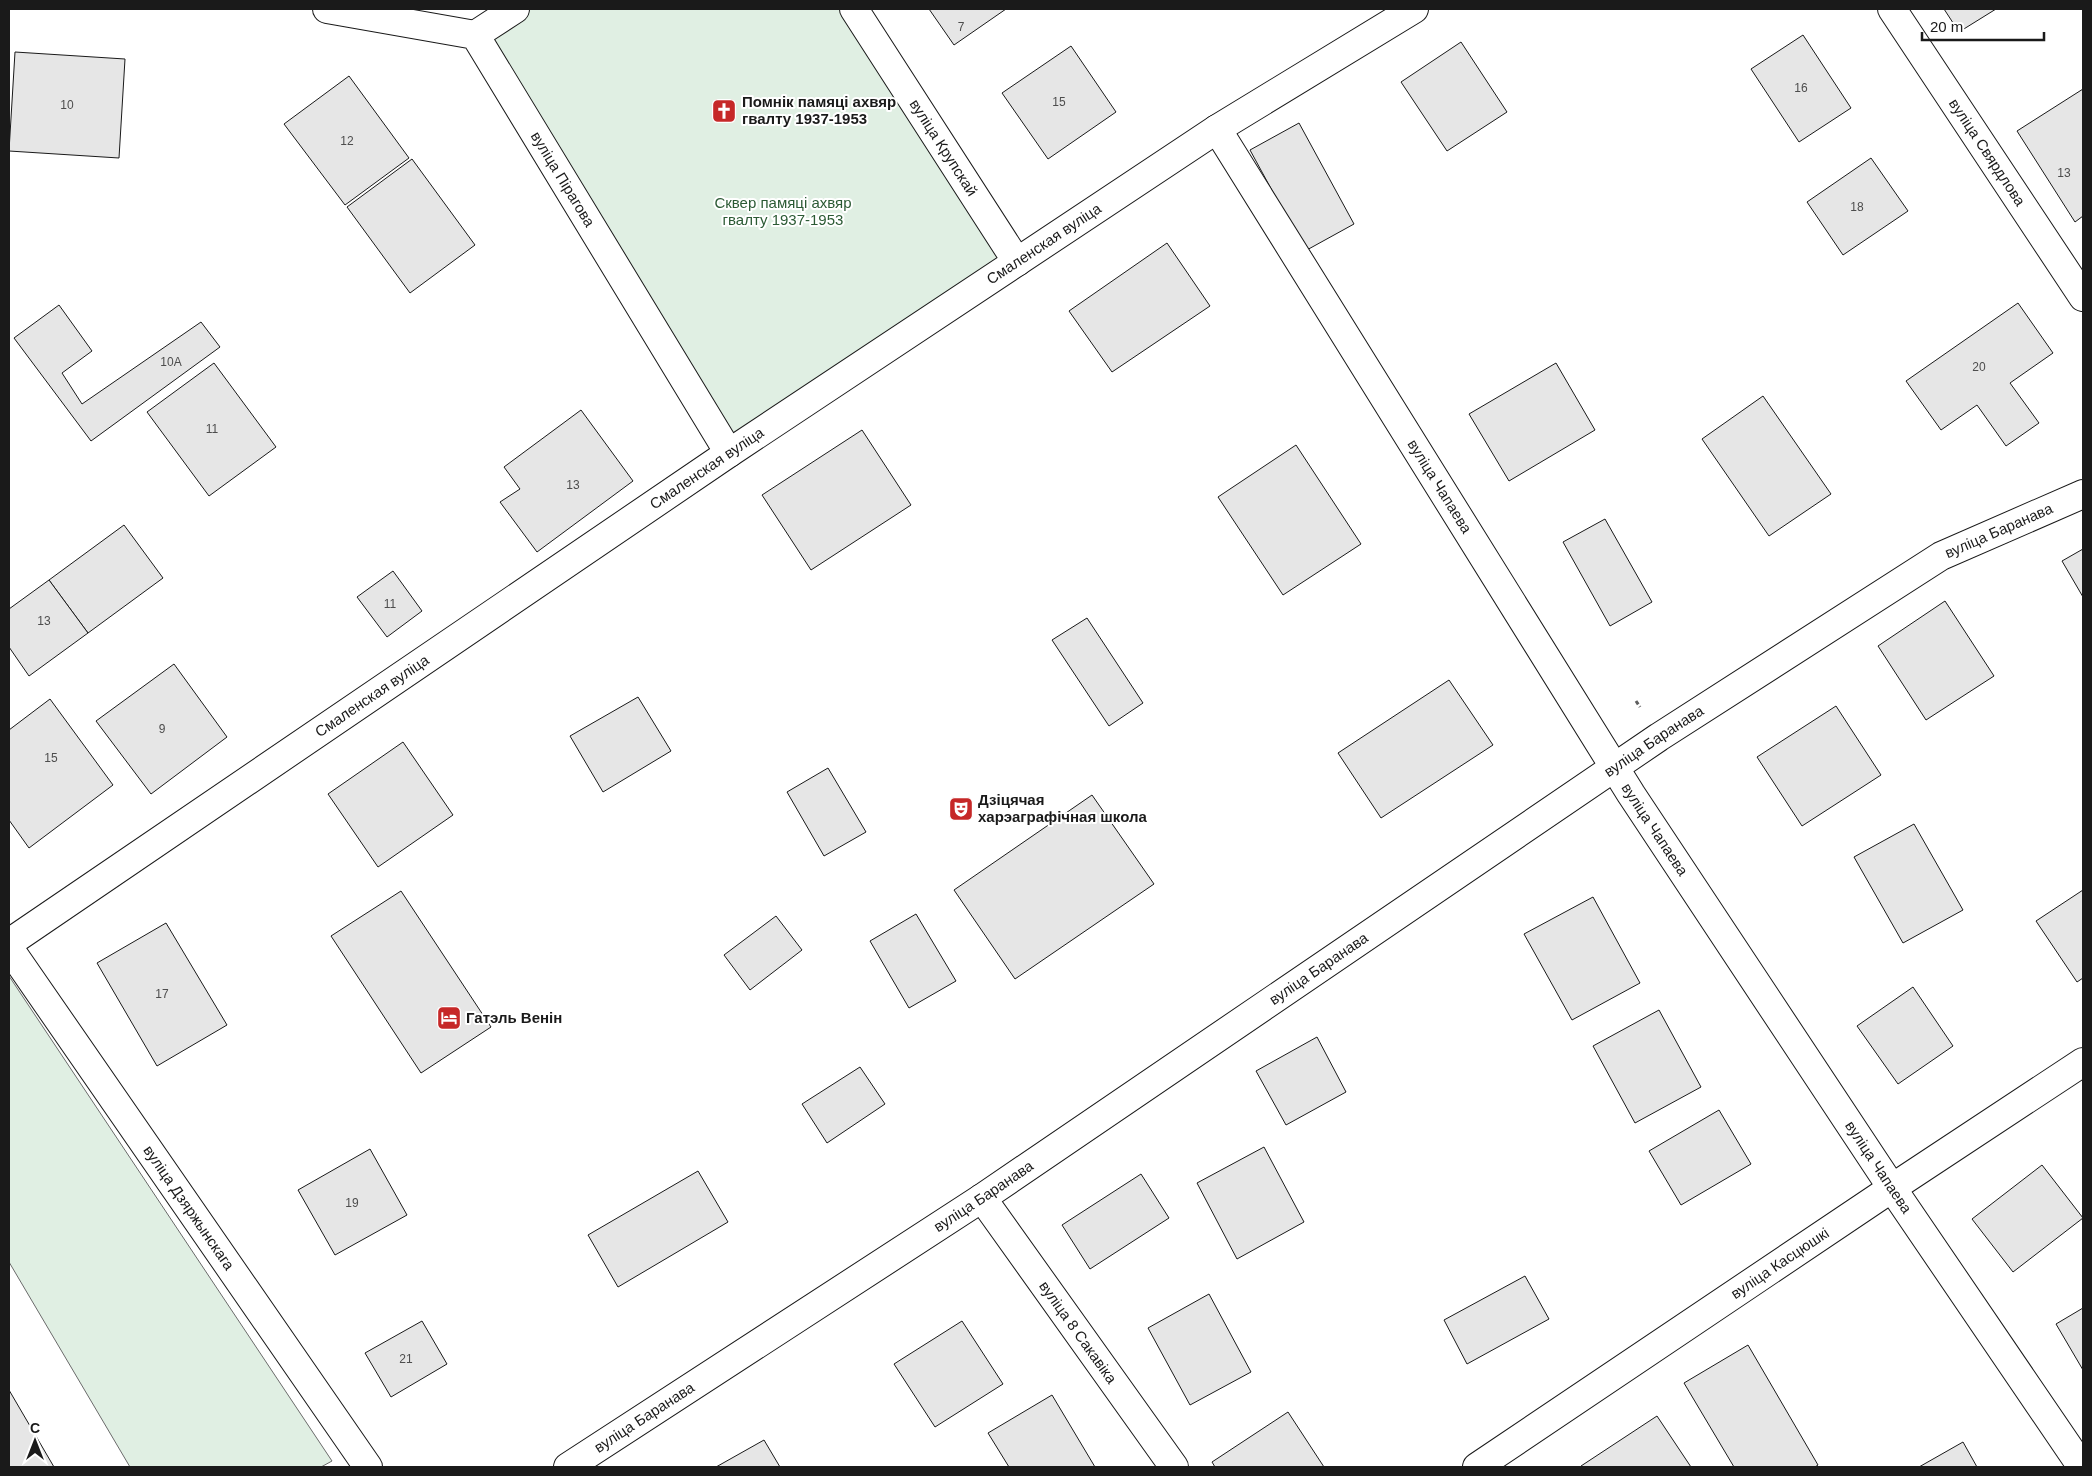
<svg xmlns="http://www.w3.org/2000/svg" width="2092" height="1476" viewBox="0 0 2092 1476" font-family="Arial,sans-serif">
	<rect width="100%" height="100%" fill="#fff"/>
	<!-- park -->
	<g fill="#e0efe3" stroke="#6a6a6a">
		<path d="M530,9H845L1007,259L732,439L486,37Z"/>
		<path d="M9,976L332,1461L321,1467H130L9,1262Z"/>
	</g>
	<!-- building -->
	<g fill="#e6e6e6" stroke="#1a1a1a">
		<path d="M929,9H1006L954,45Z"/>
		<path d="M1944,9H1996L1959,32Z"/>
		<path d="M1803,35L1851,108L1799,142L1751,69Z"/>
		<path d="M1461,42L1507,112L1447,151L1401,82Z"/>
		<path d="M1071,46L1116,112L1048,159L1002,93Z"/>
		<path d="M15,52L125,59L119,158L9,151Z"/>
		<path d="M349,76L409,158L345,205L284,124Z"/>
		<path d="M2083,89V216L2075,222L2017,131Z"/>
		<path d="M1299,123L1354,224L1305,251L1250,150Z"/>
		<path d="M1871,158L1908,211L1843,255L1807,202Z"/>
		<path d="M412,159L475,245L410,293L347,207Z"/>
		<path d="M1167,243L1210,306L1112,372L1069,311Z"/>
		<path d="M2018,303L2053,353L2010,383L2039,423L2006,446L1977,405L1941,430L1906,381Z"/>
		<path d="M59,305L92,351L62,373L82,404L201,322L220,347L91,441L14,338Z"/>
		<path d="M214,363L276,447L209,496L147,412Z"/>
		<path d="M1556,363L1595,430L1509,481L1469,414Z"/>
		<path d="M1763,396L1831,494L1769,536L1702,439Z"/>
		<path d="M581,410L633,481L537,552L500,502L520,489L504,467Z"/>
		<path d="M862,430L911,505L811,570L762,495Z"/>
		<path d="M1296,445L1361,544L1283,595L1218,497Z"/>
		<path d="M1605,519L1652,602L1610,626L1563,542Z"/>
		<path d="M124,525L163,578L88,633L49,580Z"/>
		<path d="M2083,549V597L2062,561Z"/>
		<path d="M393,571L422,611L387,637L357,597Z"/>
		<path d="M49,580L88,633L29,676L9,647V609Z"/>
		<path d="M1945,601L1994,676L1926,720L1878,646Z"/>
		<path d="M1087,618L1143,703L1109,726L1052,640Z"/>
		<path d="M174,664L227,737L151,794L96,721Z"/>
		<path d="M1449,680L1493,745L1381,818L1338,753Z"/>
		<path d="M638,697L671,751L603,792L570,736Z"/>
		<path d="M50,699L113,785L29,848L9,820V730Z"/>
		<path d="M1836,706L1881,775L1802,826L1757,757Z"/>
		<path d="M403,742L453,815L378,867L328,794Z"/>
		<path d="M828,768L866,832L824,856L787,792Z"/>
		<path d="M1092,795L1154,884L1015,979L954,890Z"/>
		<path d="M1914,824L1963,910L1903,943L1854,857Z"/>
		<path d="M2083,890V978L2077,982L2036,921Z"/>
		<path d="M401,891L491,1027L421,1073L331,936Z"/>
		<path d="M1593,897L1640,983L1572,1020L1524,934Z"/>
		<path d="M916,914L956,981L909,1008L870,941Z"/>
		<path d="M776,916L802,950L750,990L724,955Z"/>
		<path d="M166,923L227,1025L157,1066L97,963Z"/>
		<path d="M1913,987L1953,1046L1898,1084L1857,1026Z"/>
		<path d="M1659,1010L1701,1087L1635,1123L1593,1046Z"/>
		<path d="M1317,1037L1346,1092L1286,1125L1256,1071Z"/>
		<path d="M860,1067L885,1104L827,1143L802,1104Z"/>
		<path d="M1719,1110L1751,1164L1681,1205L1649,1151Z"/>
		<path d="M1264,1147L1304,1222L1237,1259L1197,1183Z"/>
		<path d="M370,1149L407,1215L335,1255L298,1190Z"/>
		<path d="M2042,1165L2083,1218L2013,1272L1972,1219Z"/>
		<path d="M698,1171L728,1222L618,1287L588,1235Z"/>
		<path d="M1141,1174L1169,1218L1090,1269L1062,1225Z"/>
		<path d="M1525,1276L1549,1319L1467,1364L1444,1320Z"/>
		<path d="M1209,1294L1251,1372L1190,1405L1148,1328Z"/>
		<path d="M2083,1308V1370L2056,1324Z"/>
		<path d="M422,1321L447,1364L391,1397L365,1353Z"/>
		<path d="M962,1321L1003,1384L935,1427L894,1364Z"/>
		<path d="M1748,1345L1818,1465L1815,1467H1734L1684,1383Z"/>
		<path d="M9,1390L54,1467H9Z"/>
		<path d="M1052,1395L1095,1467H1009L988,1433Z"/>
		<path d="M1288,1412L1324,1467H1215L1212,1462Z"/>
		<path d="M1657,1416L1691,1467H1581V1466Z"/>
		<path d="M764,1440L780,1467H716Z"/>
		<path d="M1963,1442L1977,1467H1919Z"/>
	</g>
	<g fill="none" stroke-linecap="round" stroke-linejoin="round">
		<defs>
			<g id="minor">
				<path id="s1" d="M327,9L475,35L729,453"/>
				<path id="s2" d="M854,9L1017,262"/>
				<path id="s3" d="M1892,9L2083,297"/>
				<path d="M475,35L515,9"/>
				<path id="s4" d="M1217,129L1631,794L1892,1188L2082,1467"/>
				<path id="s5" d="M9,943L729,453L1217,129L1414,9"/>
				<path id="s6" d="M9,948L368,1467"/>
				<path id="s7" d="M982,1198L1174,1467"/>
				<path id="s8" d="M1477,1467L1892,1188L2083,1062"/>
			</g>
			<g id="major">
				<path id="s9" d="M568,1467L982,1198L1659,737L1941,556L2083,494"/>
			</g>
		</defs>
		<!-- minor casing -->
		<use href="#minor" stroke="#1a1a1a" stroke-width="30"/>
		<!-- major casing -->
		<use href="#major" stroke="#1a1a1a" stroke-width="30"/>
		<!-- path -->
		<path stroke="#5f5f5f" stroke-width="3" stroke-dasharray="4 2.5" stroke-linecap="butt" d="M1636,701L1640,707"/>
		<!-- minor -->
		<use href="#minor" stroke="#fff" stroke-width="28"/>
		<!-- major -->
		<use href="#major" stroke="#fff" stroke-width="28"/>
	</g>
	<!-- icons -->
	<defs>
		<symbol id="church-square" viewBox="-11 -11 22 22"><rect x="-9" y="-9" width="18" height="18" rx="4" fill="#c62828" stroke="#fff"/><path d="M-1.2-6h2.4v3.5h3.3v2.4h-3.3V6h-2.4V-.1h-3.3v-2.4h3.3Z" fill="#fff"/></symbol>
		<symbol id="theatre-square" viewBox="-11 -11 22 22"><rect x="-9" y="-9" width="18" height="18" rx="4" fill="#c62828" stroke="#fff"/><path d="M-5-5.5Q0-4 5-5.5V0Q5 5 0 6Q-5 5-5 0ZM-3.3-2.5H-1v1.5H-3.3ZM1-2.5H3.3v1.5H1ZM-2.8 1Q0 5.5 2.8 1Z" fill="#fff"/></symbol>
		<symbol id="hotel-square" viewBox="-11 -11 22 22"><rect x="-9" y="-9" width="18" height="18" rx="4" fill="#c62828" stroke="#fff"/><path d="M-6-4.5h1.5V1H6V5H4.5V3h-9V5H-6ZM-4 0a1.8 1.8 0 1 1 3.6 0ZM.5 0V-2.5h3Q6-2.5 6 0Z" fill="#fff"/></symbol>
	</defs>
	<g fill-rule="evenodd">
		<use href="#church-square" x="710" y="97" width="28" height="28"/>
		<use href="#theatre-square" x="947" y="795" width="28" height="28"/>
		<use href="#hotel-square" x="435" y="1004" width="28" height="28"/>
	</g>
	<g text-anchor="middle" stroke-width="4" stroke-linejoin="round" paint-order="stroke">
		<!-- number labels -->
		<g font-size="12" fill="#4d4d4d">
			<text x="961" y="31">7</text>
			<text x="1801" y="92">16</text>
			<text x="1059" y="106">15</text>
			<text x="67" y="109">10</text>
			<text x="347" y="145">12</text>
			<text x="2064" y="177">13</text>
			<text x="1857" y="211">18</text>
			<text x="171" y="366">10А</text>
			<text x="1979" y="371">20</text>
			<text x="212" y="433">11</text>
			<text x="573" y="489">13</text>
			<text x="390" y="608">11</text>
			<text x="44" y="625">13</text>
			<text x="162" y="733">9</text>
			<text x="51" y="762">15</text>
			<text x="162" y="998">17</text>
			<text x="352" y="1207">19</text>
			<text x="406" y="1363">21</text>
		</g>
		<!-- poi labels -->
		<g font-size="15" font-weight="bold" fill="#1a1a1a" stroke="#fff" text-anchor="start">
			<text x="742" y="107">Помнік памяці ахвяр<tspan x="742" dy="17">гвалту 1937-1953</tspan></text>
			<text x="978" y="805">Дзіцячая<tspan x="978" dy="17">харэаграфічная школа</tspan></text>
			<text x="466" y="1023">Гатэль Венін</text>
		</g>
		<!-- street labels -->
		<g font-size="15" fill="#1a1a1a" stroke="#fff">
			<text dy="5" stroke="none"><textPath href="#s2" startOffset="165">вуліца Крупскай</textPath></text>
			<text dy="5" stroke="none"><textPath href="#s3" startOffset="172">вуліца Свярдлова</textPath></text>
			<text dy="5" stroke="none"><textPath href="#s1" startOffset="319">вуліца Пірагова</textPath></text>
			<text dy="5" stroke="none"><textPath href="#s5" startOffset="1249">Смаленская вуліца</textPath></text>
			<text dy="5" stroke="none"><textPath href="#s5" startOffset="844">Смаленская вуліца</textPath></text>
			<text dy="5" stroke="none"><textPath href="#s4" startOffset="421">вуліца Чапаева</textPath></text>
			<text dy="5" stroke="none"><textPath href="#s9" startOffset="1711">вуліца Баранава</textPath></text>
			<text dy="5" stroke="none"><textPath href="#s5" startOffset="439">Смаленская вуліца</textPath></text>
			<text dy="5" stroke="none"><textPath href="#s9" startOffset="1306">вуліца Баранава</textPath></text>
			<text dy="5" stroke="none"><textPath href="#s4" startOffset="826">вуліца Чапаева</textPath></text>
			<text dy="5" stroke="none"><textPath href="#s9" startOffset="901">вуліца Баранава</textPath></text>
			<text dy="5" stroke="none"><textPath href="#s4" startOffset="1231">вуліца Чапаева</textPath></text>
			<text dy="5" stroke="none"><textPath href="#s9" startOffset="496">вуліца Баранава</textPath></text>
			<text dy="5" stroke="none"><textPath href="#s6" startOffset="316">вуліца Дзяржынскага</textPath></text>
			<text dy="5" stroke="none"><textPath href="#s8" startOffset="365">вуліца Касцюшкі</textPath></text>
			<text dy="5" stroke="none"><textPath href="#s7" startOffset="165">вуліца 8 Сакавіка</textPath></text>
			<text dy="5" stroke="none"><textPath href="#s9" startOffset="91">вуліца Баранава</textPath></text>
		</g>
		<!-- park labels -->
		<g font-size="15" fill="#2b5a34" stroke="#fff">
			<text x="783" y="208">Сквер памяці ахвяр<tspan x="783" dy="17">гвалту 1937-1953</tspan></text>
		</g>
	</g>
	<!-- border -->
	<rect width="2092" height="1476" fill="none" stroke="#1a1a1a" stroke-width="20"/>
	<!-- north arrow -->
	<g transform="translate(35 1441)" stroke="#ffffff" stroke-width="4" paint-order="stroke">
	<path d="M0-4L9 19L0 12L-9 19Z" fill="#1a1a1a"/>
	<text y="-8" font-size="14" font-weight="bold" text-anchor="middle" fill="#1a1a1a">С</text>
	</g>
	<!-- scale -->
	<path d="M1922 32v8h122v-8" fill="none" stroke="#1a1a1a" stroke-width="2.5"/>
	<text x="1930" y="32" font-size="15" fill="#1a1a1a" stroke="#ffffff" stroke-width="4" paint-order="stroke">20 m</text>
</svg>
